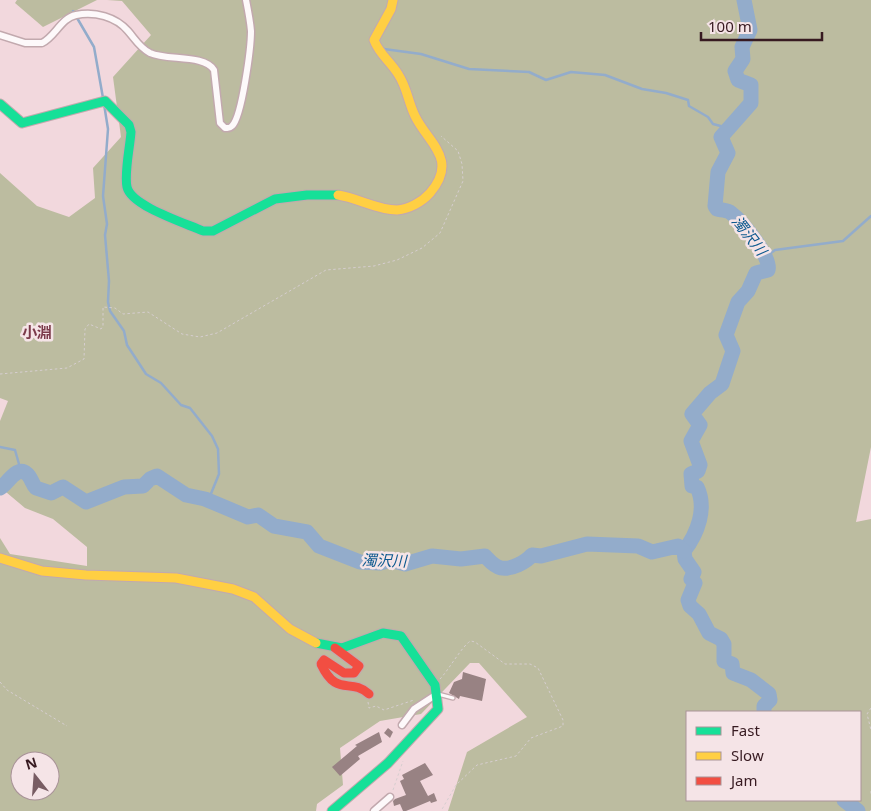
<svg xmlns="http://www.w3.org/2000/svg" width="871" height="811" viewBox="0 0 871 811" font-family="'Noto Sans','Noto Sans JP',sans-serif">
	<rect width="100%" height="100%" fill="#f2d8dd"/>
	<!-- forest -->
	<g fill="#bcbca0" fill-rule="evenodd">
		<path d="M17,0H97L43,27L15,3Z"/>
		<path d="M107,0H871V447L856,522L871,519V811H448L467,752L527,717L479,663H470L421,714L380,721L340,748L343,785L317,804L316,811H0V538L10,554L87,566V547L53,519L25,508L0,487V421L8,401L0,398V173L37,206L69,217L95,198L93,168L121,137L113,77L151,35L122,1ZM687,712H860V800H687ZM20,761H50V791H20Z"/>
	</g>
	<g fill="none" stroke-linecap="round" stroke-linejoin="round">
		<!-- stream -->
		<g stroke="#93accb" stroke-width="2.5">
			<path d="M73,11L94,47L103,98"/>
			<path d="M384,49L421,54L469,69L529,72L546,80L571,72L605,75L642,89L666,93L688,100L689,106L708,117L713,124L728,128"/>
			<path d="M104,104L108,129L103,196L107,224L105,235L109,281L108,302L110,311L124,331L127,345L146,374L161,383L181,405L190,408L212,436L218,449L219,474L208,501"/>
			<path d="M767,256L775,250L843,241L871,216"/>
			<path d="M0,447L15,450L21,471"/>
		</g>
		<!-- river -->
		<g stroke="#93accb" stroke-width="15">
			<path d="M744,0L750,30L742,47L743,59L735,71L738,80L751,85V103L721,137L728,153L718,172L715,206L717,209C721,210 728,210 731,213C742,221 772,258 768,270L756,273L748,291L738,302L726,335L733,351L722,384L710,393L692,414L700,425L691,441L700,465L698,471L691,474L692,486L697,487C707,508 698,533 684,551L685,559L694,572L691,579L695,583L688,600L690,606L699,614L709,633L721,639L724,644V661L732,664L733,673L751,680L769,694L770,700L764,706V712"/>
			<path d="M0,488C7,485 17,464 27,474C31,477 32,484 36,488L51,493L63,487L86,502L124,487L143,486L150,479L157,476L186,495L205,499L248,517L258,515L274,526L307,532L319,546L360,562L380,563L390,560L405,564L432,556L461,559L485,556C490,561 493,566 501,568C511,570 526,562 532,555L541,556L587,544L638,546L652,552L678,546L684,551"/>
			<path d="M844,800L858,811"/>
		</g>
	</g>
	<!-- building -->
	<g fill="#988283">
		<path d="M463,672L486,679L482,701L460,696L459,699L449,693L454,682L462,679Z"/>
		<path d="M388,728L393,732L390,738L384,733Z"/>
		<path d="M379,732L382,742L358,756L360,759L340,776L332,767L357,746L355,745Z"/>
		<path d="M425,763L433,775L420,781L428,796L434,793L437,801L431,803L430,801L406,811H403L400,804L394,806L393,801L395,799L406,795L400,781L404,779L402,775Z"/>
	</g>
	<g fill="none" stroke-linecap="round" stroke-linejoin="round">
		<defs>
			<path id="lane" d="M438,694L453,698"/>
			<g id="street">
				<path d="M0,35L25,43H42C55,37 61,18 76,15C95,11 116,17 128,31C135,39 140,48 150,53C167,61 204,54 214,70L220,123L225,128C228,128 229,129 232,126C242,117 251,47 251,31C250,20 248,10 246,0"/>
				<path d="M402,725L414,709L437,694"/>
				<path d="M374,811L390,797"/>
			</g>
			<g id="fast">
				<path d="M0,104L22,123L105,101L129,125L131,132C130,147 124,173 127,187C131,206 185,223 203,231H213L275,199L307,195H338"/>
				<path d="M316,643L342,648L383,633L401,636L435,685L438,709L388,763L332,811"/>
			</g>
			<g id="slow">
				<path d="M338,195C358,198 377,210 397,210C409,209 422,202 430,193C459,159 428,143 415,116C408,102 407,87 398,74C390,61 379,54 374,40L391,9L393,0"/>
				<path d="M0,558L42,571L86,575L176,578L233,589L254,597L290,629L316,643"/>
			</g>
			<path id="jam" d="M335,648L359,666L354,673H344L324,660L321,664C337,698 350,677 369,694"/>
		</defs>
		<!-- lane casing -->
		<use href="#lane" stroke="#c2a9ae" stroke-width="5.5"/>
		<!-- street casing -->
		<use href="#street" stroke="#c2a9ae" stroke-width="9"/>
		<!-- fast casing -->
		<use href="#fast" stroke="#c2a9ae" stroke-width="11"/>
		<!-- slow casing -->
		<use href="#slow" stroke="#c2a9ae" stroke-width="11"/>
		<!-- jam casing -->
		<use href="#jam" stroke="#c2a9ae" stroke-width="11"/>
		<!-- path -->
		<g stroke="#d6cecf" stroke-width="1" stroke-dasharray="2.5 2.5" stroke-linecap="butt">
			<path d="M0,374L67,368L84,359L85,329L89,324L101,329L103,326V307L115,308L123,314L148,312L182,334L200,337L217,333L326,270L374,266L397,260L422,248L440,233L463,181L462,164L458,151L441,136"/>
			<path d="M440,679C448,671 464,643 471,641L475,642L505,664H530L538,668L563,720V726L531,738L516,756L477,765L456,785L441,811"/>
			<path d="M0,682L7,690L67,726"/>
			<path d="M368,702L369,708L376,706L384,710L414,700"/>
			<path d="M871,708L867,714L871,730"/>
			<path d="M393,790L403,761"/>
			<path d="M871,791V795"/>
			<path d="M870,811L871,810"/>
		</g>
		<!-- lane -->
		<use href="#lane" stroke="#fdf9fa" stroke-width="3"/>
		<!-- street -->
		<use href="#street" stroke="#fdf9fa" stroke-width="6"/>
		<!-- fast -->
		<use href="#fast" stroke="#16e098" stroke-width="9"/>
		<!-- slow -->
		<use href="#slow" stroke="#ffcf43" stroke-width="9"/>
		<!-- jam -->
		<use href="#jam" stroke="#f24e42" stroke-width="9"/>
	</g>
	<g text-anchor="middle" stroke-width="5" stroke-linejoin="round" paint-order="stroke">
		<!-- water labels -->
		<g font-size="15" font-style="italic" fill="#0b588e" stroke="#f5e4e7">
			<text transform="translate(749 236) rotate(52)" y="5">濁沢川</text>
			<text transform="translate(384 561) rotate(1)" y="5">濁沢川</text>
		</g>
		<!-- neighbourhood labels -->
		<g font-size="15" font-weight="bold" fill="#7b3a4a" stroke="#f5e4e7">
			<text x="37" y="338">小淵</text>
		</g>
	</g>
	<!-- legend -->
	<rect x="686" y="711" width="175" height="90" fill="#f5e4e7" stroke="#a99398"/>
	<rect x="696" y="727" width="25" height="8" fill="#16e098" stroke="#a99398"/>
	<text x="731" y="736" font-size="15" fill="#371a21">Fast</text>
	<rect x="696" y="752" width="25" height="8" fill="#ffcf43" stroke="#a99398"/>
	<text x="731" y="761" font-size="15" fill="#371a21">Slow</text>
	<rect x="696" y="777" width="25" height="8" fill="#f24e42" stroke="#a99398"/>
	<text x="731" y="786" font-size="15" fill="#371a21">Jam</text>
	<!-- north arrow -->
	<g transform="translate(35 776) rotate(343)"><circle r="24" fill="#f5e4e7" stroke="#a99398"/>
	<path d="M0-4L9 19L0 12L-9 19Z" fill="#785c63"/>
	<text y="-8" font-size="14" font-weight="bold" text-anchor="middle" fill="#371a21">N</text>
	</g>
	<!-- scale -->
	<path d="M701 32v8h121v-8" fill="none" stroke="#371a21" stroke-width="2.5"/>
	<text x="708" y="32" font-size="15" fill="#371a21" stroke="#f5e4e7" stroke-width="4" paint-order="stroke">100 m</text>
</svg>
